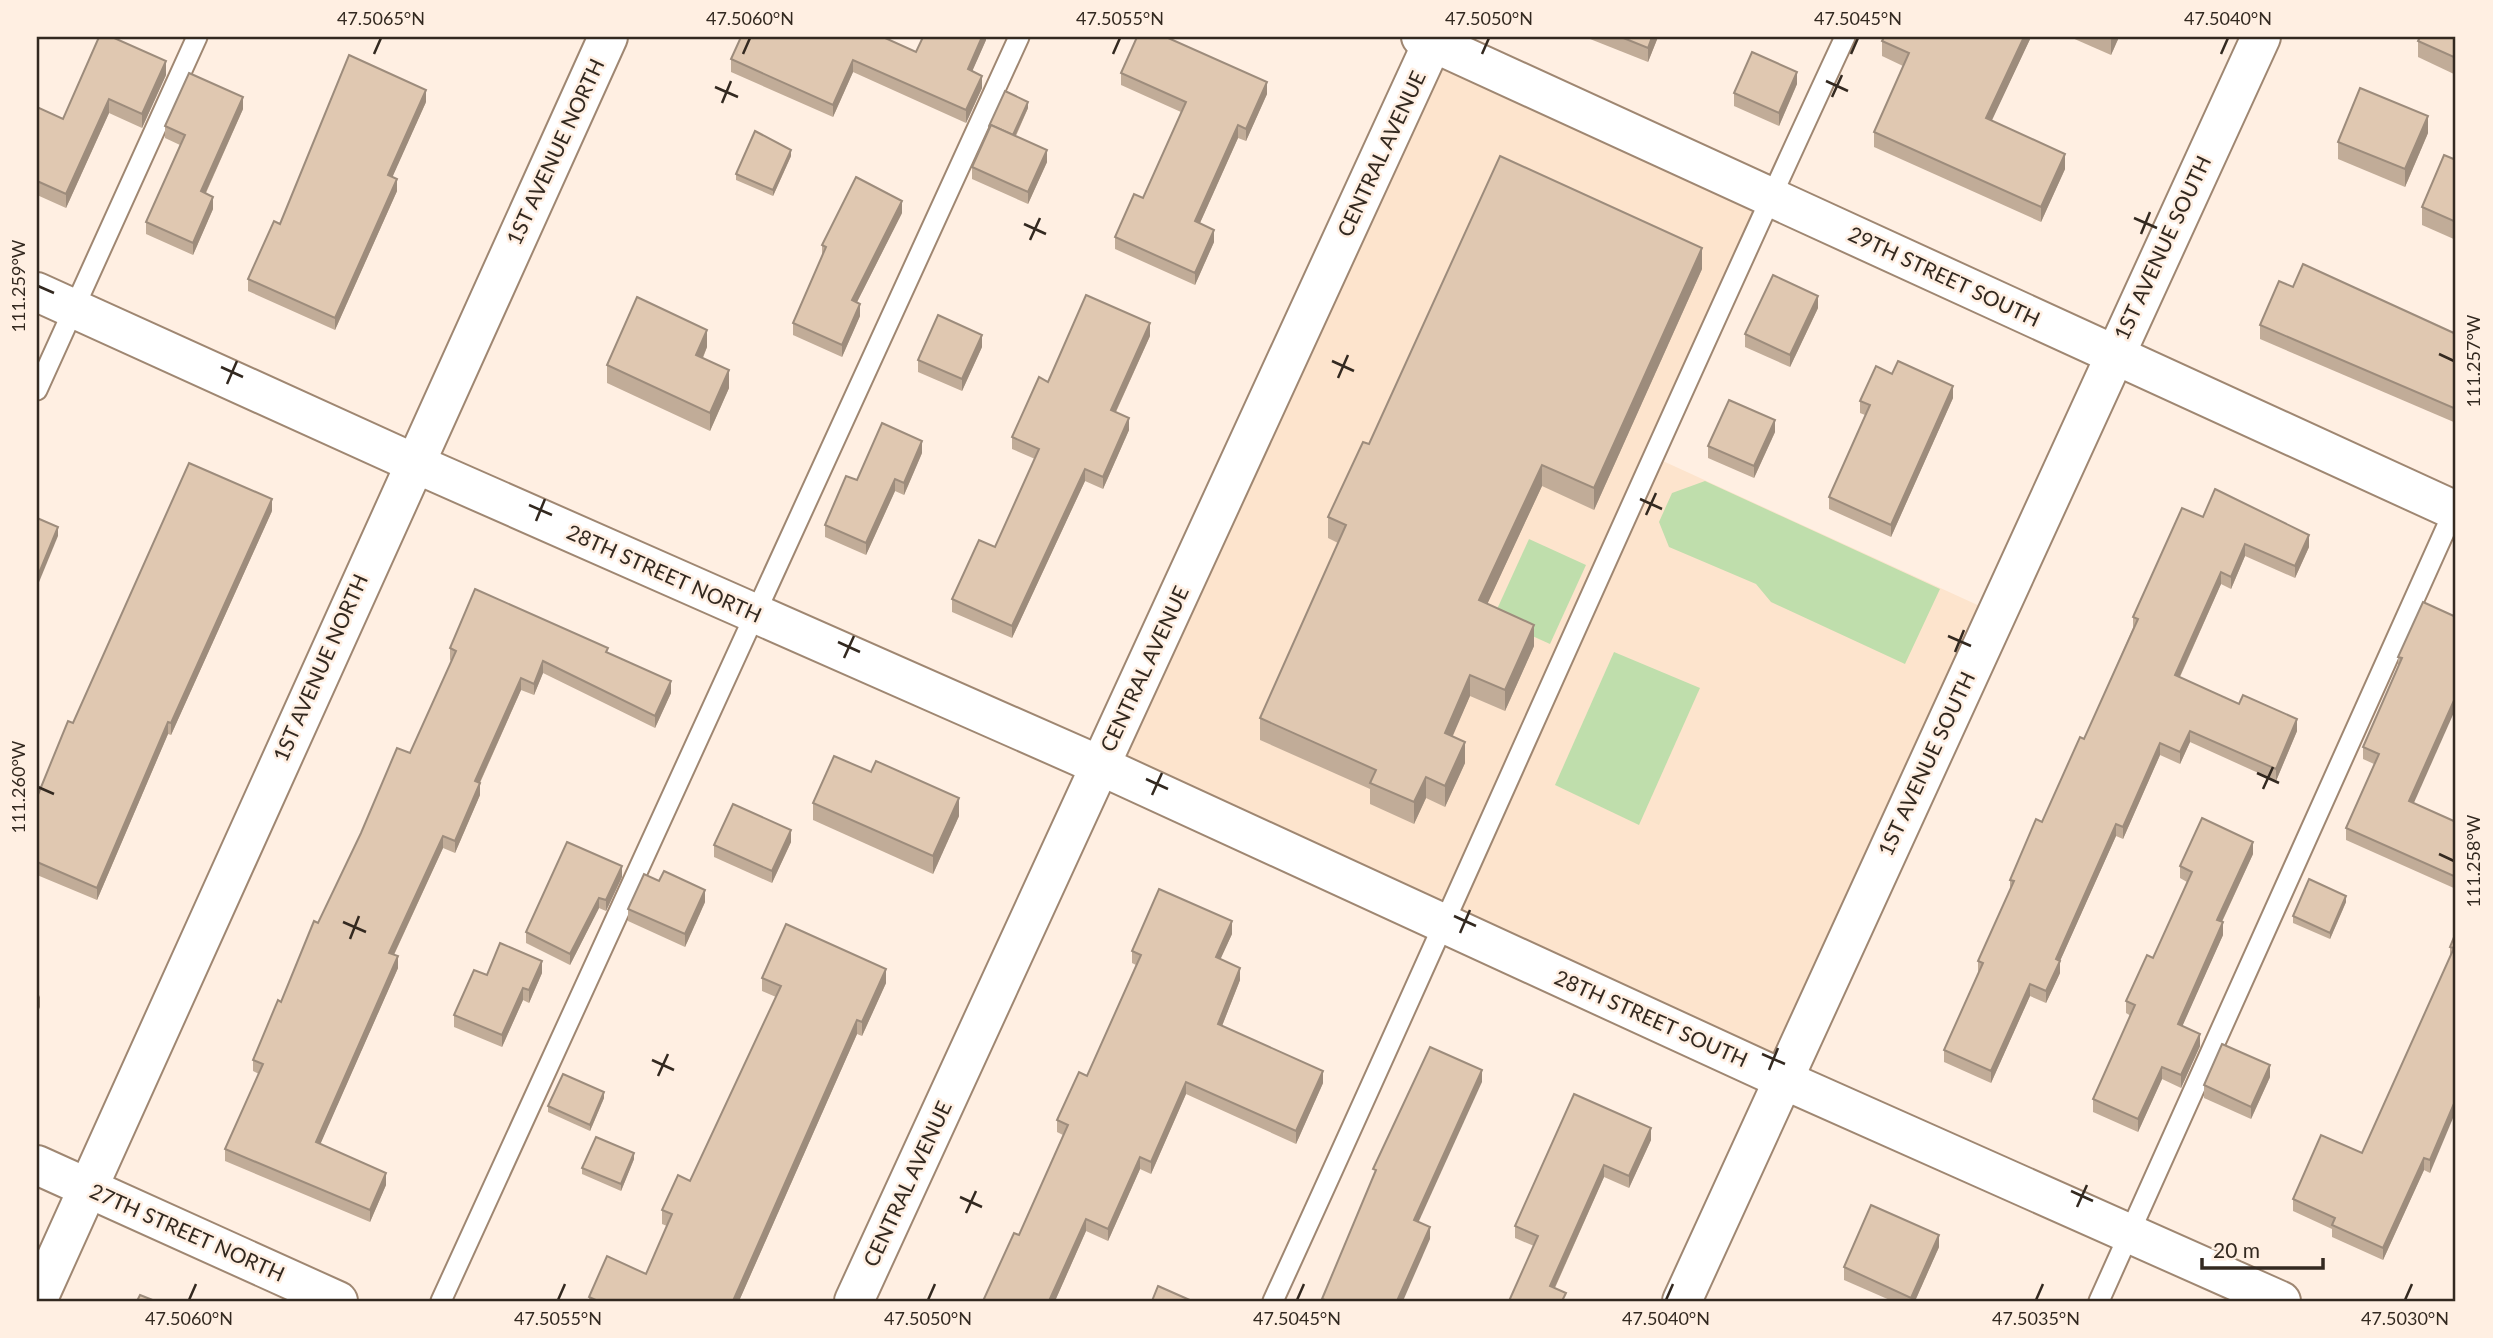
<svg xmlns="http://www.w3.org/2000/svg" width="2493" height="1338" viewBox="0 0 2493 1338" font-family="Lato,sans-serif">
	<rect width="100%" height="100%" fill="#ffefe2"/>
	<!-- built -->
	<path fill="#fde4cd" d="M1433,42L1771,197L1652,456L1995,613L1782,1079L1101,766Z"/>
	<!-- green -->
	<g fill="#bfdeac">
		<path d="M1705,481L1940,589L1905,664L1771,602L1756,584L1669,547L1659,522L1672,493Z"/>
		<path d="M1529,539L1586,565L1550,644L1493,618Z"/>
		<path d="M1614,652L1700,688L1639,825L1555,785Z"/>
	</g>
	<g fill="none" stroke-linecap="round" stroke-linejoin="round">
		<defs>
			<g id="service">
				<path d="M37,390L197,37"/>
				<path d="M441,1301L1019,37"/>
				<path d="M1273,1301C1466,880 1650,456 1845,37"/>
				<path d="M2099,1301L2456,506"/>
			</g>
			<g id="minor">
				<path d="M1421,37L2456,511"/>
				<path d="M37,292L414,463L1101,766L1782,1079L2281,1301"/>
				<path d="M37,1165L338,1301"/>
				<path d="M1682,1301L2261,37"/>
			</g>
			<path id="tertiary" d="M854,1301L1435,37"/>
			<path id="secondary" d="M37,1301L608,37"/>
		</defs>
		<!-- service casing -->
		<use href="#service" stroke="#9f8772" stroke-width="23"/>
		<!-- minor casing -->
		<use href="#minor" stroke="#9f8772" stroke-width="42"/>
		<!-- tertiary casing -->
		<use href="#tertiary" stroke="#9f8772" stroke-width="42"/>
		<!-- secondary casing -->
		<use href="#secondary" stroke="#9f8772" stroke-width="42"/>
		<!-- service -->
		<use href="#service" stroke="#fff" stroke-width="19"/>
		<!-- minor -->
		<use href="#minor" stroke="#fff" stroke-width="38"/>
		<!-- tertiary -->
		<use href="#tertiary" stroke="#fff" stroke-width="38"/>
		<!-- secondary -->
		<use href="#secondary" stroke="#fff" stroke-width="38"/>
	</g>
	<!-- wall -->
	<g fill="#c1ac98">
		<path d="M986,37V40L972,71L982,88L966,123L853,72L833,117L731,72V59L916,52Z"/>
		<path d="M1585,37H1658L1648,62Z"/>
		<path d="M2031,37L1991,121L2065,169L2041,222L1874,147V132L1903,66L1882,56V41Z"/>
		<path d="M2070,37H2119L2111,55Z"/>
		<path d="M2456,37V75L2418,57V41Z"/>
		<path d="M1121,73L1267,94L1246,141L1238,138L1200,223L1214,242L1195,285L1115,249V237L1143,198L1181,112L1121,85Z"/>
		<path d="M166,75L142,128L109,113L66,208L37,195V107L63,119Z"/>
		<path d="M1797,84L1779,126L1734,106V93Z"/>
		<path d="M426,102L392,177L397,191L335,330L248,291V279L280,224Z"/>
		<path d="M1028,108L1016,136L1047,162L1028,204L972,179V167L989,130V126Z"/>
		<path d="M243,109L206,193L213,209L193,255L146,234V222L180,145L165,138V126Z"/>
		<path d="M2428,133L2405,187L2338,159V142Z"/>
		<path d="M791,156L773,196L736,180V174Z"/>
		<path d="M2456,160V240L2422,225V207Z"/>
		<path d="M902,213L857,302L860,316L842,357L793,335V323L822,257V245Z"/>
		<path d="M1702,269L1594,510L1542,486L1487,604L1534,646L1505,711L1470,696L1452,736L1465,763L1445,807L1426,798L1414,824L1370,804V789L1260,740V718L1338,543L1328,538V517L1369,444Z"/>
		<path d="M2293,287L2456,334V423L2260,339V325Z"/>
		<path d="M1818,308L1790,367L1745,347V334Z"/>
		<path d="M1150,336L1116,412L1129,430L1103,489L1085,481L1012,638L952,612V599L995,547L1035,459L1012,449V437L1048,382Z"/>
		<path d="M707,347L703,358L729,388L710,431L607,383V365Z"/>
		<path d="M982,347L962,391L918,372V360Z"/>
		<path d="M1892,374L1953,398L1891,537L1829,509V497L1865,415L1860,413V401Z"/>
		<path d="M1775,432L1754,478L1708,458V446Z"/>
		<path d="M922,453L904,495L895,491L866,555L825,537V525L857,480Z"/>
		<path d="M272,511L171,735L168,734L97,900L37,875V797L73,723Z"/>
		<path d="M2203,517L2309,547L2295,578L2245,556L2231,589L2221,584L2180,677L2297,731L2276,781L2190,742L2180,764L2160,755L2123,839L2116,836L2060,961V973L2046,1003L2030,996L1991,1083L1944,1062V1050L1978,973V961L2010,891V880L2042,822L2084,739L2133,628V617Z"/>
		<path d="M2423,602L2414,803L2456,822V889L2346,840V828L2374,764L2363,759V747L2398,667V657Z"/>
		<path d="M450,648L608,653L671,693L655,728L543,673L534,695L521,690L480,783V795L455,853L443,848L394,955L398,968L320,1144L386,1185L370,1222L225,1161V1149L259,1074L253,1071V1060L281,1002L410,753L451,661L450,660Z"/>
		<path d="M871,772L959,816L933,874L813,820V803Z"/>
		<path d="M791,842L772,883L714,857V845Z"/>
		<path d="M2253,854L2222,922L2223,935L2182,1026L2200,1046L2181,1088L2162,1079L2138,1132L2093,1112V1099L2131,1016L2126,1013V1001L2153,958L2187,882L2180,878V866Z"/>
		<path d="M622,877L606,911L599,908L570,965L526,943V932Z"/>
		<path d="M705,902L685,947L628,921V909Z"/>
		<path d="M2346,902L2330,939L2293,923V916Z"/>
		<path d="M2456,932L2430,1173L2424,1170L2383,1260L2332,1237V1229L2293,1211V1199L2362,1153L2450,958V947Z"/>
		<path d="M1232,934L1220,959L1240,980L1222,1026L1323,1083L1296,1144L1186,1094L1151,1174L1140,1169L1108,1241L1086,1231L1055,1301H983L1019,1235L1063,1135L1057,1132V1120L1087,1076L1136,965L1132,963V951Z"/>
		<path d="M542,973L529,1003L523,1000L502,1047L454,1027V1015L487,975Z"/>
		<path d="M762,978L886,983L862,1036L857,1034L739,1301H589V1297L646,1274L667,1226L662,1224V1210L690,1181L776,997L762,991Z"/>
		<path d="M2270,1077L2251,1119L2204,1098V1085Z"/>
		<path d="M604,1098L590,1131L548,1112V1106Z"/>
		<path d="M1651,1128V1140L1629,1188L1604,1177L1555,1288L1566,1301H1509L1534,1246L1515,1238V1226Z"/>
		<path d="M634,1159L621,1191L582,1174V1168Z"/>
		<path d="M1939,1247L1915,1301H1892L1844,1280V1267Z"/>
	</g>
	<!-- shaded-wall -->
	<g fill="#9d8c7c">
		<path d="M982,37H986V40L968,81V69Z"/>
		<path d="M1652,37H1658L1648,62V48Z"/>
		<path d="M2024,37H2031L1986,133V118Z"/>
		<path d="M2112,37H2119L2111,55V40Z"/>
		<path d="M853,60V72L833,117V105Z"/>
		<path d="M166,61V75L142,128V114Z"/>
		<path d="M1797,72V84L1779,126V113Z"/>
		<path d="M982,76V88L966,123V110Z"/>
		<path d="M1267,82V94L1246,141V129Z"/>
		<path d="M426,90V102L388,187V175Z"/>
		<path d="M243,97V109L201,203V191Z"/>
		<path d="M109,99V113L66,208V194Z"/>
		<path d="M1028,102V108L1012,143V137Z"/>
		<path d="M2428,116V133L2405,187V169Z"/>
		<path d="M1238,125V138L1195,234V221Z"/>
		<path d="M791,150V156L773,196V190Z"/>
		<path d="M1047,150V162L1028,204V192Z"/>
		<path d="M2065,154V169L2041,222V207Z"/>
		<path d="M397,179V191L335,330V318Z"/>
		<path d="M213,197V209L193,255V243Z"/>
		<path d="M902,201V213L852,312V300Z"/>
		<path d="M1214,230V242L1195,285V273Z"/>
		<path d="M1702,248V269L1594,510V488Z"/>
		<path d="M1818,296V308L1790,367V355Z"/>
		<path d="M860,304V316L842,357V345Z"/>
		<path d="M1150,323V336L1111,422V410Z"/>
		<path d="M707,330V347L696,373V355Z"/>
		<path d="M982,335V347L962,391V379Z"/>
		<path d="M729,370V388L710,431V413Z"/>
		<path d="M1953,386V398L1891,537V525Z"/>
		<path d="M1129,418V430L1103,489V477Z"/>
		<path d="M1775,420V432L1754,478V466Z"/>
		<path d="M922,441V453L904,495V483Z"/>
		<path d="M1542,465V486L1479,622V600Z"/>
		<path d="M1085,469V481L1012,638V626Z"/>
		<path d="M895,479V491L866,555V543Z"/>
		<path d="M272,499V511L171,735V723Z"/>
		<path d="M58,527V536L37,587V578Z"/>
		<path d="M2309,535V547L2295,578V566Z"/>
		<path d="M2245,544V556L2231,589V577Z"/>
		<path d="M2221,572V584L2175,687V675Z"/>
		<path d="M1534,625V646L1505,711V690Z"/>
		<path d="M543,661V673L534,695V684Z"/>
		<path d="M1470,675V696L1445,754V733Z"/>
		<path d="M521,678V690L475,793V781Z"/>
		<path d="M671,681V693L655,728V716Z"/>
		<path d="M2456,696V708L2409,814V801Z"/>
		<path d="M2297,719V731L2276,781V769Z"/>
		<path d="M168,722V734L97,900V888Z"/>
		<path d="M2190,731V742L2180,764V752Z"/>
		<path d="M1465,742V763L1445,807V786Z"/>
		<path d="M2160,743V755L2123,839V827Z"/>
		<path d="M1426,777V798L1414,824V802Z"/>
		<path d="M480,783V795L455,853V841Z"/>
		<path d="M959,798V816L933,874V856Z"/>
		<path d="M2116,824V836L2060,961V973L2046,1003V991L2056,959Z"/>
		<path d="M791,830V842L772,883V871Z"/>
		<path d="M443,836V848L389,965V953Z"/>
		<path d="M2253,842V854L2217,932V920Z"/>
		<path d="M622,866V877L606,911V900Z"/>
		<path d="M705,890V902L685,947V934Z"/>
		<path d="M2346,896V902L2330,939V933Z"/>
		<path d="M599,898V908L570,965V954Z"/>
		<path d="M1232,921V934L1216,969V957Z"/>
		<path d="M2223,922V935L2178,1036V1024Z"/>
		<path d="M398,956V968L316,1154V1142Z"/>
		<path d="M542,961V973L529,1003V990Z"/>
		<path d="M1240,968V980L1218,1036V1024Z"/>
		<path d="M886,969V983L862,1036V1022Z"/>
		<path d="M2030,984V996L1991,1083V1071Z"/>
		<path d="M523,988V1000L502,1047V1035Z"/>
		<path d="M40,995V1007L37,1014V1002Z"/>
		<path d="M857,1020V1034L739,1301H733Z"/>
		<path d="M2200,1034V1046L2181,1088V1075Z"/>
		<path d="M2270,1065V1077L2251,1119V1107Z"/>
		<path d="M2162,1067V1079L2138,1132V1119Z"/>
		<path d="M1482,1070V1082L1414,1232V1220Z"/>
		<path d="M1323,1071V1083L1296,1144V1131Z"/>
		<path d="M1186,1082V1094L1151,1174V1162Z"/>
		<path d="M604,1092V1098L590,1131V1125Z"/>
		<path d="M2456,1099V1111L2430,1173V1160Z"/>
		<path d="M1651,1128V1140L1629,1188V1176Z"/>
		<path d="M634,1153V1159L621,1191V1184Z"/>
		<path d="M1140,1157V1169L1108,1241V1229Z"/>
		<path d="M2424,1158V1170L2383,1260V1248Z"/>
		<path d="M1604,1165V1177L1550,1298V1286Z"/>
		<path d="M386,1173V1185L370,1222V1210Z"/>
		<path d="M1086,1219V1231L1055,1301H1049Z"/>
		<path d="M1430,1227V1239L1403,1301H1397Z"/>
		<path d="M1939,1235V1247L1915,1301H1911V1298Z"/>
	</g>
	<!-- building -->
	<g fill="#e0c8b1" stroke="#9d8c7c" stroke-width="2">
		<path d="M99,37H112L166,61L142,114L109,99L66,194L37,181V107L63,119Z"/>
		<path d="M741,37H883L916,52L923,37H982L968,69L982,76L966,110L853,60L833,105L731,59Z"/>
		<path d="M1137,37H1166L1267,82L1246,129L1238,125L1195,221L1214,230L1195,273L1115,237L1134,194L1143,198L1186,102L1121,73Z"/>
		<path d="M1621,37H1652L1648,48Z"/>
		<path d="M1884,37H2024L1986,118L2065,154L2041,207L1874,132L1909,53L1882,41Z"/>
		<path d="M2420,37H2456V58L2418,41Z"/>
		<path d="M1752,52L1797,72L1779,113L1734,93Z"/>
		<path d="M349,55L426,90L388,175L397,179L335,318L248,279L274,221L280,224Z"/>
		<path d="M189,73L243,97L201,191L213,197L193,243L146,222L185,135L165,126Z"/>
		<path d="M2360,88L2428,116L2405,169L2338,142Z"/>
		<path d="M1005,91L1028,102L1013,135L991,125L990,127L989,126Z"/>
		<path d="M991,125L1047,150L1028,192L972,167Z"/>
		<path d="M755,131L791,150L773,190L736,174Z"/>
		<path d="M2444,155L2456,160V222L2422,207Z"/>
		<path d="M1500,156L1702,248L1594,488L1542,465L1479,600L1534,625L1505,690L1470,675L1445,733L1465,742L1445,786L1426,777L1414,802L1370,783L1376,770L1260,718L1346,525L1328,517L1363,442L1369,444Z"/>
		<path d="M856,177L902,201L852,300L860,304L842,345L793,323L826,247L822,245Z"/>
		<path d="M2303,264L2456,334V409L2260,325L2279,281L2293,287Z"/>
		<path d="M1773,275L1818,296L1790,355L1745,334Z"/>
		<path d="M1086,295L1150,323L1111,410L1129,418L1103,477L1085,469L1012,626L952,599L979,540L995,547L1039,449L1012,437L1039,377L1048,382Z"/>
		<path d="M637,297L707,330L696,355L729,370L710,413L607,365Z"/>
		<path d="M938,315L982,335L962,379L918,360Z"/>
		<path d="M1898,361L1953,386L1891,525L1829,497L1870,405L1860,401L1876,366L1892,374Z"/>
		<path d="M1729,400L1775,420L1754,466L1708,446Z"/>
		<path d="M882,423L922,441L904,483L895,479L866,543L825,525L846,476L857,480Z"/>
		<path d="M189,463L272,499L171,723L168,722L97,888L37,862V797L68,721L73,723Z"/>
		<path d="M2215,489L2309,535L2295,566L2245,544L2231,577L2221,572L2175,675L2239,704L2243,695L2297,719L2276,769L2190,731L2180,752L2160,743L2123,827L2116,824L2056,959L2060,961L2046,991L2030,984L1991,1071L1944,1050L1983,963L1978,961L2014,881L2010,880L2036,819L2042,822L2080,737L2084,739L2138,619L2133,617L2182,508L2203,517Z"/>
		<path d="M37,518L58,527L37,578Z"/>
		<path d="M475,589L608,648L606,652L671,681L655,716L543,661L534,684L521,678L475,781L480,783L455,841L443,836L389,953L398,956L316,1142L386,1173L370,1210L225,1149L263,1064L253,1060L278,1000L281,1002L314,921L318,923L361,833L397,748L410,753L456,651L450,648Z"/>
		<path d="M2423,602L2456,617V696L2409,801L2456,822V877L2346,828L2379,754L2363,747L2402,658L2398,657Z"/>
		<path d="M834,756L871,772L876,761L959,798L933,856L813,803Z"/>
		<path d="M733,804L791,830L772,871L714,845Z"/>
		<path d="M2202,818L2253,842L2217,920L2223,922L2178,1024L2200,1034L2181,1075L2162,1067L2138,1119L2093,1099L2135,1005L2126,1001L2147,955L2153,958L2192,872L2180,866Z"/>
		<path d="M567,842L622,866L606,900L599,898L570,954L526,932Z"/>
		<path d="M664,871L705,890L685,934L628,909L644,874L659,881Z"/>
		<path d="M2309,879L2346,896L2330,933L2293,916Z"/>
		<path d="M1159,889L1232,921L1216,957L1240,968L1218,1024L1323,1071L1296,1131L1186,1082L1151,1162L1140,1157L1108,1229L1086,1219L1049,1301H983L1014,1233L1019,1235L1068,1125L1057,1120L1079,1072L1087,1076L1141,955L1132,951Z"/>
		<path d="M786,924L886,969L862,1022L857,1020L733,1301H598L589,1297L607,1256L646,1274L672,1214L662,1210L678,1175L690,1181L781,986L762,978Z"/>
		<path d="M2456,932V1099L2430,1160L2424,1158L2383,1248L2332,1225L2335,1218L2293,1199L2321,1135L2362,1153L2454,948L2450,947Z"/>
		<path d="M500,943L542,961L529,990L523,988L502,1035L454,1015L474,970L487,975Z"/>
		<path d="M2222,1044L2270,1065L2251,1107L2204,1085Z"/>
		<path d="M1430,1047L1482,1070L1414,1220L1430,1227L1397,1301H1328L1322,1299L1376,1170L1373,1169Z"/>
		<path d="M563,1074L604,1092L590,1125L548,1106Z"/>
		<path d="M1574,1094L1651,1128L1629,1176L1604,1165L1550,1286L1566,1293L1562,1301H1509L1538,1236L1515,1226Z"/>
		<path d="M596,1137L634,1153L621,1184L582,1168Z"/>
		<path d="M1871,1205L1939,1235L1911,1298L1844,1267Z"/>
		<path d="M1158,1286L1192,1301H1152Z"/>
		<path d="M140,1295L155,1301H137Z"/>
	</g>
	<!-- ticks -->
	<path fill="none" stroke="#332920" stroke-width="2.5" d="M374,54L381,38M743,54L750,38M1113,54L1120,38M1482,54L1489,38M1851,54L1858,38M2221,54L2228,38M1826,81L1848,91M715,87L738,97M1832,97L1842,75M722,103L731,81M2134,218L2157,228M1024,224L1046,234M2141,234L2150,212M1030,240L1040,218M38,286L54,293M2439,354L2454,361M1332,361L1354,371M221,367L243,377M1338,378L1348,355M227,384L237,361M1640,499L1662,509M529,505L552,515M1646,515L1656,493M536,521L545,499M1948,636L1971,646M838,642L860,652M1955,652L1964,630M844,658L854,636M2257,773L2279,783M1146,779L1168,789M38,787L54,794M2263,789L2273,767M1152,795L1162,773M2439,854L2454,861M1454,916L1476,926M343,922L366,932M1460,933L1470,910M350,939L359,916M1762,1054L1785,1064M652,1060L674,1070M1769,1070L1778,1048M658,1076L668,1054M2071,1191L2093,1201M960,1197L982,1207M2077,1207L2087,1185M966,1213L976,1191M189,1300L196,1284M558,1300L565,1284M928,1300L935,1284M1297,1300L1304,1284M1666,1300L1673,1284M2036,1300L2043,1284M2405,1300L2412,1284"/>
	<g text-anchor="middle" stroke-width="5" stroke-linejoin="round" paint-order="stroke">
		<!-- street labels -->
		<g font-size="21" fill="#332920" stroke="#ffefe2">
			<text transform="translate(556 152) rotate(-65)" y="7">1ST AVENUE NORTH</text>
			<text transform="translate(1382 154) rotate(-65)" y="7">CENTRAL AVENUE</text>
			<text transform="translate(2163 248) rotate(-65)" y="7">1ST AVENUE SOUTH</text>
			<text transform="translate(1944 277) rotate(25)" y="7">29TH STREET SOUTH</text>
			<text transform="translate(664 574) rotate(24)" y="7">28TH STREET NORTH</text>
			<text transform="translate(321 668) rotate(-66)" y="7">1ST AVENUE NORTH</text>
			<text transform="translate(1145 669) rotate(-65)" y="7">CENTRAL AVENUE</text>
			<text transform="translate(1927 764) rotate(-65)" y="7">1ST AVENUE SOUTH</text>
			<text transform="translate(1651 1019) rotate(24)" y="7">28TH STREET SOUTH</text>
			<text transform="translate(908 1184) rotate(-65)" y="7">CENTRAL AVENUE</text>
			<text transform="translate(187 1233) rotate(24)" y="7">27TH STREET NORTH</text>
		</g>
	</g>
	<!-- border -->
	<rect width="2493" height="1338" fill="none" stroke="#ffefe2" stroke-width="77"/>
	<!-- scale -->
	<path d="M2202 1258v10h121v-10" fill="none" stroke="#332920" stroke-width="3.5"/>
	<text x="2213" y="1258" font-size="21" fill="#332920" stroke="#ffefe2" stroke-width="5" paint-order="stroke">20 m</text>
	<rect x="38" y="38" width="2416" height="1262" fill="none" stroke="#332920" stroke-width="2.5"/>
	<g font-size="18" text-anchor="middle" fill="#332920">
		<text x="381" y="25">47.5065°N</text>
		<text x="750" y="25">47.5060°N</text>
		<text x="1120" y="25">47.5055°N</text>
		<text x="1489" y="25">47.5050°N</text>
		<text x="1858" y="25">47.5045°N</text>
		<text x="2228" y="25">47.5040°N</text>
		<text transform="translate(19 286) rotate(-90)" y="6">111.259°W</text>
		<text transform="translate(2474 361) rotate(-90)" y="6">111.257°W</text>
		<text transform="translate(19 787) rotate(-90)" y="6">111.260°W</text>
		<text transform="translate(2474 861) rotate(-90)" y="6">111.258°W</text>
		<text x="189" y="1325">47.5060°N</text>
		<text x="558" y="1325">47.5055°N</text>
		<text x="928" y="1325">47.5050°N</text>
		<text x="1297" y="1325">47.5045°N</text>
		<text x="1666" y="1325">47.5040°N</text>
		<text x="2036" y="1325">47.5035°N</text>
		<text x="2405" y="1325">47.5030°N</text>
	</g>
</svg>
